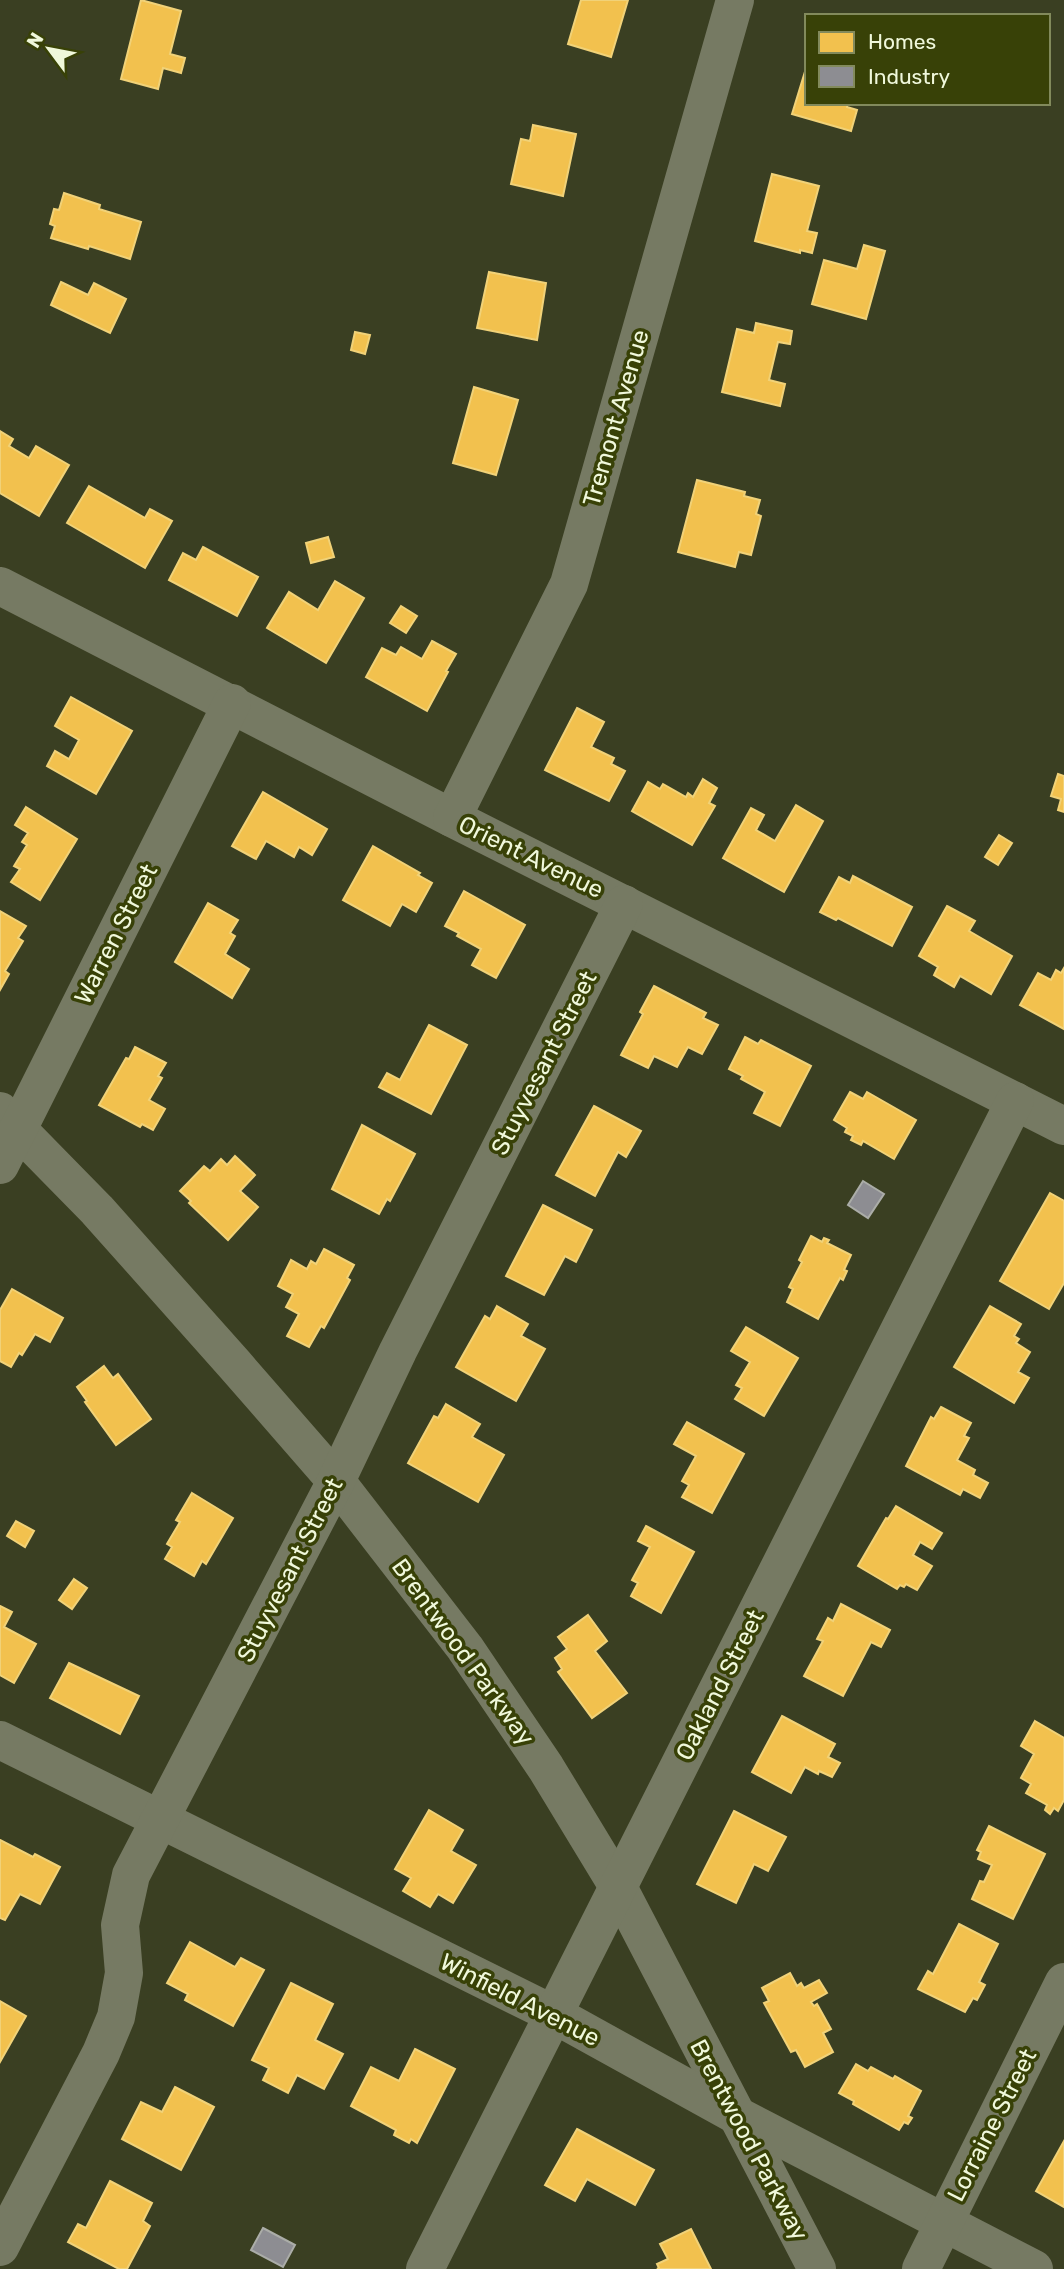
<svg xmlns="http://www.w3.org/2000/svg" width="1064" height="2269" viewBox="0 0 1064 2269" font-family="Rubik,sans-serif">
	<rect width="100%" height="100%" fill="#3a3f22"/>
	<!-- homes -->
	<g fill="#f2c14e" stroke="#f1d278" stroke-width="2">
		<path d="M141,0L181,11L170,54L185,58L181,73L163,68L158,89L121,79Z"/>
		<path d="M581,0H628L611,57L568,44Z"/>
		<path d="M807,65V103H848L847,107L857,110L851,131L792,114Z"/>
		<path d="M533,125L576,134L563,196L511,184L521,139L530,141Z"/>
		<path d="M772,174L819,186L807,231L817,233L812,253L800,250V253L755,241Z"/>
		<path d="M64,193L100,205L99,209L141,222L130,259L89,246L88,249L51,238L55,226L50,224L54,209L59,210Z"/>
		<path d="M864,245L885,251L866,319L812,304L824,260L857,269Z"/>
		<path d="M489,272L546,283L537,340L477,328Z"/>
		<path d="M61,282L88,295L94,283L126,299L110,333L51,305Z"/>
		<path d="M756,323L792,331L790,344L778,342L769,380L785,384L780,406L722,392L737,329L754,333Z"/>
		<path d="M355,332L370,335L365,354L351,350Z"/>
		<path d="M474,387L518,400L496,475L453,463Z"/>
		<path d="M0,431L13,439L9,446L29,458L36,446L69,465L39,516L0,493Z"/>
		<path d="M697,480L745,492L744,496L760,500L756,514L761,516L751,555L739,552L735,567L678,552Z"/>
		<path d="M89,486L145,518L150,509L172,521L145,568L67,523Z"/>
		<path d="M328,537L334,557L311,563L306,543Z"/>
		<path d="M203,547L258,577L237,616L169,580L183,553L196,560Z"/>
		<path d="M335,581L364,598L326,663L267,628L289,592L318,610Z"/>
		<path d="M401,606L417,616L406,633L390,623Z"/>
		<path d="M432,641L456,654L446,671L448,672L427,711L366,677L382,648L396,655L401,647L422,659Z"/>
		<path d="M71,697L132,731L96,794L47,766L55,751L69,759L79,740L55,726Z"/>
		<path d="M577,708L604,722L591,747L614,758L611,764L625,771L609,801L545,770Z"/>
		<path d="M1058,774L1064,776V812L1058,810L1061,799L1051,796Z"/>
		<path d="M703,779L717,788L709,803L715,806L692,845L632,811L648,782L660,789L663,784L686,797L688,793L693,797Z"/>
		<path d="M263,792L327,829L312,855L299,847L294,857L266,841L256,859L232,846Z"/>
		<path d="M796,805L823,821L784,892L723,858L751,808L764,815L756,830L775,841Z"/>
		<path d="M26,807L77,839L40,900L11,882L20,869L14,866L27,845L22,842L28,833L15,825Z"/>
		<path d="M999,835L1012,843L998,865L985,857Z"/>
		<path d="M373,846L420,873L418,875L432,883L416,912L402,904L390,926L343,900Z"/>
		<path d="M853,876L912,907L892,946L838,918L836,920L820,912L839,877L850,883Z"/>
		<path d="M464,891L525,925L496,978L472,965L481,949L457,936L459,933L445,926Z"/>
		<path d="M208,903L238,920L230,933L235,936L225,954L249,969L232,998L175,962Z"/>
		<path d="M947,906L975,921L969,931L1012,956L991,994L960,976L954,987L934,975L938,967L919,956Z"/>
		<path d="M0,911L26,926L18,938L23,941L5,971L9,974L0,990Z"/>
		<path d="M1064,968V1029L1020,1005L1038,973L1051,980L1056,970L1061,973Z"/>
		<path d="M654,986L706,1013L703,1018L718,1025L702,1054L688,1047L677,1067L654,1056L648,1068L621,1055L643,1014L640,1012Z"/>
		<path d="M429,1025L467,1045L431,1114L379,1087L387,1073L400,1080Z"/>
		<path d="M745,1037L758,1044L761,1040L811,1066L780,1126L754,1113L765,1092L741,1079L743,1076L729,1069Z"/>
		<path d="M135,1047L166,1063L158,1076L162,1078L149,1100L165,1109L153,1130L142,1124L140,1127L99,1105L126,1058L129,1059Z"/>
		<path d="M850,1092L863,1099L867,1092L916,1120L894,1159L863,1141L861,1145L851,1140L853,1136L845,1132L847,1128L834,1120Z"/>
		<path d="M594,1106L641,1131L626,1157L618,1152L595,1196L556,1175Z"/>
		<path d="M362,1125L415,1154L390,1201L387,1199L379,1214L332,1189Z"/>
		<path d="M235,1156L255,1175L240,1191L258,1207L228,1240L189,1203L191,1201L180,1191L204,1166L210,1171L221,1159L227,1165Z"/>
		<path d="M1050,1193L1064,1201V1283L1049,1309L1000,1281Z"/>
		<path d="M543,1205L592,1230L576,1262L565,1256L544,1295L506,1276Z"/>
		<path d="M811,1236L822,1242L824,1238L829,1240L827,1243L851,1255L844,1270L847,1271L843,1280L840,1278L818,1319L787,1302L793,1289L789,1287L802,1262L799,1260Z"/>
		<path d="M324,1249L354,1265L347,1278L350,1280L324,1328L321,1326L309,1347L287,1336L299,1314L286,1307L293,1294L278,1286L291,1260L307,1269L311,1261L316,1264Z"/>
		<path d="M12,1289L63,1318L50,1342L35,1334L22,1355L19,1353L11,1367L0,1361V1310Z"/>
		<path d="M497,1306L528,1324L521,1336L545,1349L516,1401L456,1367L485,1316L490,1319Z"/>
		<path d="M990,1306L1021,1324L1014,1336L1019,1339L1016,1343L1030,1352L1018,1372L1029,1378L1014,1403L954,1367Z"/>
		<path d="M746,1327L798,1358L764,1416L735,1399L742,1388L736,1385L750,1362L731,1351Z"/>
		<path d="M104,1366L113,1378L118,1374L151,1419L116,1445L85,1402L87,1401L77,1387Z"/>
		<path d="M446,1404L480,1424L472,1437L504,1455L478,1502L408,1463L434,1416L438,1418Z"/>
		<path d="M941,1407L971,1423L964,1436L969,1438L957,1460L975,1470L973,1475L988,1483L980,1498L963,1489L960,1495L906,1466L931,1417L934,1419Z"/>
		<path d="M687,1422L744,1454L712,1513L682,1497L689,1485L682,1481L696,1456L674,1444Z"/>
		<path d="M192,1493L233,1518L206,1564L202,1561L194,1576L165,1559L172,1547L167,1544L180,1522L176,1520Z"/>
		<path d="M896,1506L942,1533L932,1549L920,1542L913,1555L932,1566L917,1590L906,1584L904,1587L900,1585L897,1589L858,1566L886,1518L888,1519Z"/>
		<path d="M16,1521L34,1531L25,1547L7,1536Z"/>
		<path d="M646,1526L694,1552L661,1613L631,1596L638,1583L632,1580L650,1547L638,1541Z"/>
		<path d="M74,1579L87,1588L72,1609L59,1600Z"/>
		<path d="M841,1604L890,1630L881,1647L871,1642L843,1696L804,1676L823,1641L817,1639L828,1618L833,1621Z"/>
		<path d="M0,1606L12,1612L4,1627L36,1644L14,1683L0,1675Z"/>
		<path d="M588,1615L607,1641L595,1651L627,1693L592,1718L558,1672L562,1669L555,1658L567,1649L558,1637Z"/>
		<path d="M69,1663L139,1696L120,1734L50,1698Z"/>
		<path d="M782,1716L835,1744L828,1757L840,1763L832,1777L819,1771L818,1774L805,1767L791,1793L752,1772Z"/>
		<path d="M1035,1721L1064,1738V1800L1058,1811L1054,1808L1050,1814L1045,1810L1047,1805L1026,1793L1031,1784L1021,1778L1034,1754L1021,1746Z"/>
		<path d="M429,1810L463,1830L451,1851L476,1865L453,1903L438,1894L430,1907L403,1891L411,1878L395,1869Z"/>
		<path d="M734,1811L786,1837L768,1871L754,1864L736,1903L697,1884Z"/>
		<path d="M989,1826L1045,1854L1013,1919L972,1899L980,1881L984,1882L992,1865L978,1859L981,1852L977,1850Z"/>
		<path d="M0,1840L33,1857L35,1854L60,1867L40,1904L20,1894L5,1920L0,1918Z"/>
		<path d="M959,1924L998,1944L979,1982L985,1985L977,2000L973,1998L965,2012L918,1989L928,1971L933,1974Z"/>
		<path d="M190,1942L235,1967L241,1958L264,1970L233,2026L185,2000L188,1994L167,1983Z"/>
		<path d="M790,1973L797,1986L801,1983L804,1988L819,1980L827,1993L811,2002L814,2006L817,2004L831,2029L823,2033L833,2052L805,2067L796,2050L791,2052L764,2003L769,2001L762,1988Z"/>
		<path d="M291,1983L333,2004L315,2040L343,2054L324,2089L297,2075L288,2093L263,2080L269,2068L252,2060Z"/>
		<path d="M0,2001L26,2016L0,2062Z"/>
		<path d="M415,2049L455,2069L417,2143L411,2139L409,2143L394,2135L396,2130L351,2106L371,2067L399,2081Z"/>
		<path d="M856,2064L868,2071L871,2067L893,2079L895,2076L921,2091L908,2116L912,2118L908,2124L904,2122L899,2130L853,2104L854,2101L839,2093Z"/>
		<path d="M175,2087L214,2107L181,2170L122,2139L141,2102L162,2112Z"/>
		<path d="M577,2129L654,2170L635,2205L587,2179L575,2201L545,2185Z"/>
		<path d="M1064,2141V2207L1036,2191Z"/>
		<path d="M110,2181L152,2203L143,2221L150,2226L127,2269H119L68,2242L78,2224L86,2228Z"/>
		<path d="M691,2229L711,2269H657L659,2268L657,2264L668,2259L660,2244Z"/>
	</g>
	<!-- industry -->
	<g fill="#8d8d92" stroke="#abada8" stroke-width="2">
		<path d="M863,1181L884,1194L868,1218L848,1205Z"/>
		<path d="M263,2228L295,2245L283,2267L251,2250Z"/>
	</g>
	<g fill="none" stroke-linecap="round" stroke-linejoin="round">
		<!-- minor -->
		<g stroke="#767a63" stroke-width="38">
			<path d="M0,586L452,818L1064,1126"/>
			<path d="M452,818L569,584L735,0"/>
			<path d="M0,1111L97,1210L235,1365L336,1481L465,1648L546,1768L617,1885L817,2269"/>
			<path d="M0,1165L232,703"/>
			<path d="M0,1740L553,2014L736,2115L1034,2269"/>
			<path d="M0,2247L101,2053L116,2017L124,1973L120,1925L131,1875L336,1481L398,1351L624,904"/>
			<path d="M425,2269L1015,1101"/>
			<path d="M921,2269L1064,1982"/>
		</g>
	</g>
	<g text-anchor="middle" stroke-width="7" stroke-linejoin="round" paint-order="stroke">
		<!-- street labels -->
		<g font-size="24" fill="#f0f8db" stroke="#384107">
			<text transform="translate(616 418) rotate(-74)" y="8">Tremont Avenue</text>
			<text transform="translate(531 857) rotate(26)" y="8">Orient Avenue</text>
			<text transform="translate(116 934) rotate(-63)" y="8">Warren Street</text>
			<text transform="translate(544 1063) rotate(-63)" y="8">Stuyvesant Street</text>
			<text transform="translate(290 1570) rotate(-63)" y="8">Stuyvesant Street</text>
			<text transform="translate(463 1652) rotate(54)" y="8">Brentwood Parkway</text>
			<text transform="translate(720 1685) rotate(-63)" y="8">Oakland Street</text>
			<text transform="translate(520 2000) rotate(27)" y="8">Winfield Avenue</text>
			<text transform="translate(992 2125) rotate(-63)" y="8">Lorraine Street</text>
			<text transform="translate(749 2140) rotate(62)" y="8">Brentwood Parkway</text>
		</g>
	</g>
	<!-- legend -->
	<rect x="805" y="14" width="245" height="91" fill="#384107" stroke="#828a5c" stroke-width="2"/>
	<rect x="819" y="32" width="35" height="21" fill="#f2c14e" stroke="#828a5c" stroke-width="2"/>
	<text x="868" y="49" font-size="21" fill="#f0f8db">Homes</text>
	<rect x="819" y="66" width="35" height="21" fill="#8d8d92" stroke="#828a5c" stroke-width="2"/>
	<text x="868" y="84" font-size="21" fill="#f0f8db">Industry</text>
	<!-- north arrow -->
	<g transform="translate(49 49) rotate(302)" stroke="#384107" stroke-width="5" paint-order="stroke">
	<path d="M0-5L12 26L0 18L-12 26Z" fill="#f0f8db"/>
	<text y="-10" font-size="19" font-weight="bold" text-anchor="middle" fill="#f0f8db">N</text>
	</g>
</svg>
